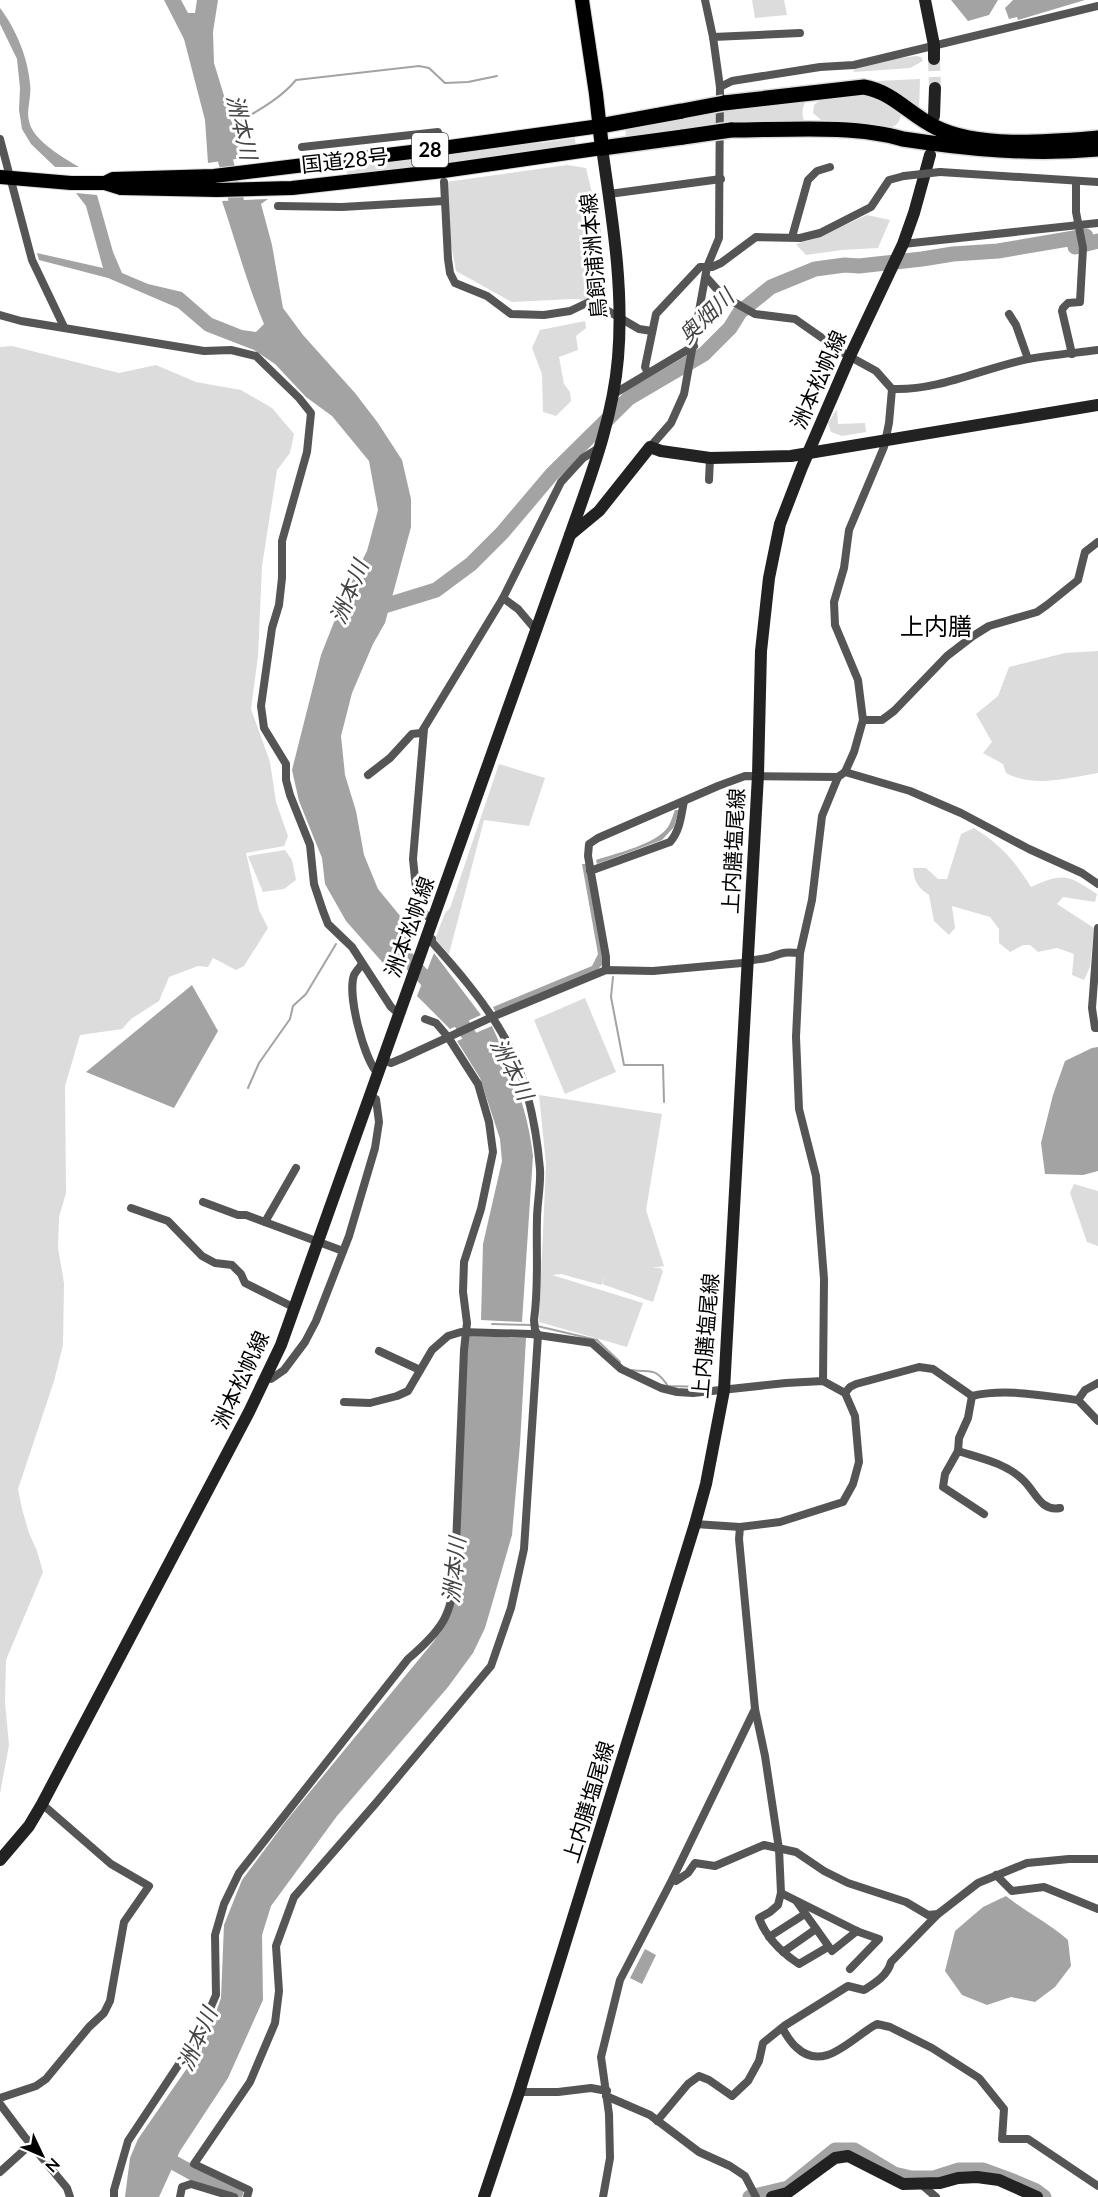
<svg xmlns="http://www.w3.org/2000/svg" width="1098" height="2197" viewBox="0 0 1098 2197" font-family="Lato,'Noto Sans JP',sans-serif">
	<rect width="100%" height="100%" fill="#fff"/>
	<!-- green -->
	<g fill="#dcdcdc">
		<path d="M752,0H784L787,15L755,18Z"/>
		<path d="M916,56L921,57L923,61L910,68L854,72L853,70L892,59Z"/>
		<path d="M920,79L919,112L877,81Z"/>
		<path d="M865,93L878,95L901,112C901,123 895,128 884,128L821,120L813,113L814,105L820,100Z"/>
		<path d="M807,97C802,109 800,115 807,126L626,138L625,126Z"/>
		<path d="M575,138L576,148L348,180L346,164L479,146L540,143Z"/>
		<path d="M567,165L586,168L601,231L603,301L573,299L512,302L456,271L450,238L446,182Z"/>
		<path d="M867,215L890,220L878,248L842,250L806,255L796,244L814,239Z"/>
		<path d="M585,321L586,328L576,336L578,350L559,357L564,384L570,392L571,401L556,416L543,412L542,374L532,348L540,330Z"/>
		<path d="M12,346L119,373L156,365L196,382L241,390L272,408L294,434L290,453L277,470L262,566L258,656L251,709L270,762L276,802L288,836L284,846L246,853L259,910L268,928L244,966L236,970L213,958L208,967L198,966L169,977L159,1001L131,1019L122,1029L80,1035L65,1086L66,1193L59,1217L58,1248L64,1283L63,1345L54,1381L18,1489L22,1509L29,1533L37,1551L43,1572L6,1660L5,1702L9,1745L0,1794V347Z"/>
		<path d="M837,409L838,424L865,423L866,432L842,436L831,432L828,423Z"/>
		<path d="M1098,651V773C1069,778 1033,788 1006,773L1003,764L983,753L992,742L976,714L998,696L1009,667L1065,653Z"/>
		<path d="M499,764L545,778L529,826L484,820L449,954L435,939L445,913L450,908Z"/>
		<path d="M974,828C1001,845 1014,860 1031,887C1064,872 1068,875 1097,894L1095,902L1063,897L1057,904L1094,928L1090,967L1084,980L1072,975L1074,954L1057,948L1038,952L1030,945H1023L1010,952L999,943V929L990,917L952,906L955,928L949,935L934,921L929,895C918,888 914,881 913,868H926L938,879H947L961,834Z"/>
		<path d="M285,850L292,860L296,880L284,889L263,892L248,856Z"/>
		<path d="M585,998L616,1072L565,1094L534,1020Z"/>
		<path d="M539,1095L662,1114L646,1210L664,1266L652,1268H660L663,1271L653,1302L602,1284L606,1273L601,1285L561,1274L552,1275L643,1303L627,1347L539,1322L546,1164Z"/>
		<path d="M1074,1184L1098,1191V1246L1087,1242L1070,1193Z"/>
	</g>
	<!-- water -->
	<g fill="#a3a3a3">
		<path d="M164,0H181L188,13H195L197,0H218L213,32L214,63L243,158L208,163L205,120L184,39Z"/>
		<path d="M951,0H998L989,15L968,21Z"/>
		<path d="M1013,0H1085L1018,20L1017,17L1009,19L1005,8Z"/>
		<path d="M0,8C16,29 28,58 30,84C32,96 26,110 29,121C32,140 64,158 79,167H55L31,144L22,129L19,110L20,88L17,59L0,24Z"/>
		<path d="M76,193L97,195L113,252L122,273L148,284L182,292L212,318L242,330L256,332L264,324C247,284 236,242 222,201L268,199L261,204L272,245L283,308L303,335L355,393L378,423L402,460L411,499V527L385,623L373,644L352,693L341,736L345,775L356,811L364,855L378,889L415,934L398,980L346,921L325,884L322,858L299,801L292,770L321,655L345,594L367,551L378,510L369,461L332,416L306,397L275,364L254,350L205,331L178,308L108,278L39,260L37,253L103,268L86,206Z"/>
		<path d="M675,810H679L674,827L662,840L597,864L596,860C614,854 657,844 668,827C671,822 673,815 675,810Z"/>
		<path d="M582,864H587L604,957L602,965L596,971L496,1013L493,1007L592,966L598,954Z"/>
		<path d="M434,953L481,1015L450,1029L417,996Z"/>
		<path d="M192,985L218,1031L174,1108L86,1072Z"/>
		<path d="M492,1026C511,1068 528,1110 533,1156L522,1322L481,1320L483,1244L502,1161L500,1139L480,1078L457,1041Z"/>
		<path d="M1098,1047V1171L1083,1175L1045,1174L1041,1143L1053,1095L1065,1061L1092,1048Z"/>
		<path d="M468,1336L526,1338L520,1444L512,1535L485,1628L473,1653L448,1687L337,1816L271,1906L262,1935L263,2000L228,2078L180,2151L159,2197H125L130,2158L138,2139L192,2061L215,2015L221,1998L224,1925L242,1880L286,1821L434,1641L447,1620L457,1589Z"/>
		<path d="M1006,1896C1026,1912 1049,1923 1068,1940L1071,1966L1055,1987L1035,2002L1011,1997L987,2005L962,1995L945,1971L955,1931L983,1907Z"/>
		<path d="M645,1949L656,1955L642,1984L630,1978Z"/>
	</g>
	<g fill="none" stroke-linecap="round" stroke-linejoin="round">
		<!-- stream -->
		<g stroke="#a3a3a3" stroke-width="2">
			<path d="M242,120C261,109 282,97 296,80L419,66L429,68L445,83L468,82L497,76"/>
			<path d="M613,977L611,997L624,1065H663L664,1102"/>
			<path d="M248,1088L259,1063L290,1019L293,1006L306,994L336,944"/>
			<path d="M492,1324L532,1325"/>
			<path d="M537,1326L597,1340L620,1362"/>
			<path d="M632,1370C652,1373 655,1367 668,1386L709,1387"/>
		</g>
		<!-- river -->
		<g stroke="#a3a3a3" stroke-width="15">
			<path d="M220,140L241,218"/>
			<path d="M371,610L436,590L471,564L502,533L552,474L629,398L704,354L730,328L740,312L771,287L815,269L845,265L859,266L922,259L953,254L998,251L1086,236L1075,247L1098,241"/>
			<path d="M393,943L452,1008L480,1053"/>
			<path d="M158,2154L198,2176L236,2192"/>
			<path d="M750,2197L788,2188L835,2150H854L894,2174L911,2178H934L959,2170H983L1013,2181L1036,2191L1044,2197"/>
		</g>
		<!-- minor-tunnel -->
		<path stroke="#d9d9d9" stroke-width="8" stroke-dasharray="8 4" stroke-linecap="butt" d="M440,144L443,173"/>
		<!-- secondary-tunnel -->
		<path stroke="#d9d9d9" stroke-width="12" stroke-dasharray="12 6" stroke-linecap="butt" d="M934,59L935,88"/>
		<defs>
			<g id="trunk">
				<path d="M0,177L71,183H105L121,188L217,190L292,188L443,171L602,148L596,94L582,0"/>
				<path d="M105,183L113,179L214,176L428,150L600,126"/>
			</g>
			<g id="motorway">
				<path d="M724,103L864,87C893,92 910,115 935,127C978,149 1050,142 1098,138"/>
				<path d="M600,126L682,111"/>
				<path d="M731,130C783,130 854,124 903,139C968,149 1032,155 1098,149"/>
				<path d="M602,148L683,137"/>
			</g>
		</defs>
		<!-- trunk casing -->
		<use href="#trunk" stroke="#dbdbdb" stroke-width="16"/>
		<!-- motorway casing -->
		<use href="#motorway" stroke="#dbdbdb" stroke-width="18"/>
		<!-- minor -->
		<g stroke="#555" stroke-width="8">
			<path d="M713,37L800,33"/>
			<path d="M720,87L732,81L820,67L854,65L1098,6"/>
			<path d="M0,139L32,260L64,327"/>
			<path d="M302,147L438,132L440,138"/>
			<path d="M940,172L1098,182"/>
			<path d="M444,182L448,259L450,273L455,283L487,296L511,314L544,315L570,311L591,301L639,329L652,331"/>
			<path d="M609,194L721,179"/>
			<path d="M278,206L342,207L444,201"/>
			<path d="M792,237L808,180L817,171L830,167"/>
			<path d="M903,244L1098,223"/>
			<path d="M1009,314L1016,325L1028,359"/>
			<path d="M0,315L21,321L131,339L204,351L231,350L256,356L299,398L311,413L307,452L282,541V578L279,605L272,628L261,706L264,728L286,764V780L290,795L310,845L314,884L323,911L328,924L352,947L391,1007L399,1014"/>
			<path d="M1072,354L1062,311L1063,308L1068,303L1080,302L1083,248L1076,212V181"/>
			<path d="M648,373L645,367L656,314L700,267H712L721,263L756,237L800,238L820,233L871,207L889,180L904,176"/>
			<path d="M892,389C939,391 983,368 1028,359C1051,355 1075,353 1098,350"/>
			<path d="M612,395L694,346"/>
			<path d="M650,447L671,423L684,394L707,267L719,238L720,87L713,37L705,0"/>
			<path d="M709,480L710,458"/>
			<path d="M503,598L518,609L535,629"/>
			<path d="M863,720H882L894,711L947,656L973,636L989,626L1037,612L1047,605L1078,580L1085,552L1098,542"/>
			<path d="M424,729L413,859L418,908L433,921"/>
			<path d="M845,772L910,791L961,813L1029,849L1082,873L1098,884"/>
			<path d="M368,775L390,758L412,734L421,733L503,598L561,482L583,458L599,448"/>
			<path d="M590,871L670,842C680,831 681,816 684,801"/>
			<path d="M1098,928L1092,1008L1095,1028H1098"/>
			<path d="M362,964C360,967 356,971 354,975C347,995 364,1059 378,1074"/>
			<path d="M606,970V957L588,856L589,844L598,838L718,786L745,776L838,777L845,772L854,752L863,720L858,680L835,625L834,602L844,568L849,530L884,447L889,423L892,389L876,371L845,354L795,319L755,314L723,296L706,277"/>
			<path d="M383,1060L391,1063L403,1058L492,1017L606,970L653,971L742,963C751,959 761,960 771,957C784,952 785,952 800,953"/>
			<path d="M203,1202L238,1215H246L343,1251"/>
			<path d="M131,1208L168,1221L202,1256L215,1263L232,1265L241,1274L245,1283L295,1308"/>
			<path d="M265,1222L296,1168"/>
			<path d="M379,1351L420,1370"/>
			<path d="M267,1377L271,1379L284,1370L305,1342L316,1321L349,1236L375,1148L379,1122L376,1099L370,1097"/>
			<path d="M823,1381L824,1279L816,1176L799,1109L796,1037L800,953L812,900L822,816L838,777"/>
			<path d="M845,1393L850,1387L856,1384L919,1367L933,1369L972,1396C1006,1388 1043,1396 1078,1400L1098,1421"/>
			<path d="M972,1396L968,1418L959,1438L958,1451L945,1474L943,1487L984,1514"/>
			<path d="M1078,1400L1085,1390L1098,1383"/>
			<path d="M344,1402L370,1403L397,1396L408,1391L432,1350L448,1336L461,1332L531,1334L592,1343L621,1369L661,1388L677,1392L693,1393L786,1383L823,1381L845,1393L855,1416L859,1462L853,1484L843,1502L780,1522L740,1527L695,1524"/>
			<path d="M958,1451C980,1458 1005,1463 1022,1479C1035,1490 1040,1512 1060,1508"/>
			<path d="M740,1527L739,1539L755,1709L765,1756L779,1849L781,1893L778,1905L770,1912L759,1918C766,1937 782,1953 799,1964L828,1947"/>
			<path d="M996,1875L1012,1891L1044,1887L1098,1909"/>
			<path d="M673,1878L676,1881L688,1873L695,1863L715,1866L764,1845L796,1852L824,1871L848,1883L906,1902L928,1915L938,1914L978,1883L1027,1863L1069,1859H1098"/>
			<path d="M781,1893L859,1932L879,1939L850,1969"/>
			<path d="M797,1902L832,1951L857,1931"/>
			<path d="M769,1937L805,1914"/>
			<path d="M783,1952L816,1929"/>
			<path d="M782,2028C786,2034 790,2042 796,2047C824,2074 852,2037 877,2024L890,2027L932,2048L979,2078L1004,2109L1002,2139H1028L1098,2186"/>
			<path d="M519,2092H558L591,2088L607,2091"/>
			<path d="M606,2096L650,2115L699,2152L730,2166L745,2176L756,2197"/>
			<path d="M0,2098L36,2086L46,2079L89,2027L104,2013L110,2001L124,1922L149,1886L111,1864L42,1804"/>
			<path d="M0,2104L24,2136L67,2188L70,2197"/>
			<path d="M657,2121L688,2084L699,2076L709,2080L732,2096L748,2081L759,2061L763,2043L784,2026L848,1986L864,1990C875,1983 888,1975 891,1962L938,1914"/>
			<path d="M0,2172L31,2144"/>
			<path d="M922,2185L936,2197"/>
			<path d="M114,2197V2190L128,2141L199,2034L216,1995L215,1935L224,1904L239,1873L408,1659C442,1630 453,1615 455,1570L464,1350L467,1323L463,1292L464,1262L481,1209L493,1152L489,1122L478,1084L448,1037L436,1023L425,1019"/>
			<path d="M180,2197L182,2187L191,2184L234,2197"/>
			<path d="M247,2197L249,2190L194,2164L250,2082L275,2023L279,1991L276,1946L294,1897L376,1803L491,1666L511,1608L524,1549L538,1335L535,1330L534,1320C539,1285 536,1254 537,1219C537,1203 541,1186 540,1169C536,1124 525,1072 502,1033C483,1000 457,970 432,942V939"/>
			<path d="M603,2197L610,2158L609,2114L601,2057L620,1980L673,1878L755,1709"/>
		</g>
		<!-- secondary -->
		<g stroke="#222" stroke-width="12">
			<path d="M925,0L934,45V59"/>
			<path d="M934,116L935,88"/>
			<path d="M570,535L599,511L650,447L661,451L710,458L791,456L1098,405"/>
			<path d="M0,1860L29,1826L42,1804L249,1412L281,1345L570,535C590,478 613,419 618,358C624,287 612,218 602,148"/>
			<path d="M484,2197L519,2092L695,1524L706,1484L724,1390L758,775L761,651L769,578L780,524L802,467L850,356L903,244L914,213L930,155"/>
			<path d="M772,2197L787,2193L835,2158L848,2156L903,2184L940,2183L958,2178L977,2177L999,2180L1037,2197"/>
		</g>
		<!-- trunk -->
		<use href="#trunk" stroke="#000" stroke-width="14"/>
		<!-- motorway -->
		<use href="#motorway" stroke="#000" stroke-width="15"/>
		<defs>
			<g id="motorway-bridge">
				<path d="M682,111L724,103"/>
				<path d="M683,137L731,130"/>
			</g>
		</defs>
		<!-- motorway-bridge casing -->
		<use href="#motorway-bridge" stroke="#dbdbdb" stroke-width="18" stroke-linecap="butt"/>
		<!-- minor-bridge -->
		<path stroke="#555" stroke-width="8" d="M904,176L940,172"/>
		<!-- motorway-bridge -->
		<use href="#motorway-bridge" stroke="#000" stroke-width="15"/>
	</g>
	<g text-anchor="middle" stroke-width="6" stroke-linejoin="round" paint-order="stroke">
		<!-- shield labels -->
		<rect fill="#fff" stroke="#4c4c4c" stroke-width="1.5" x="412" y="133" width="36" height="34" rx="4.5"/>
		<g font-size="20" font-weight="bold" fill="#000">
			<text x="430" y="157">28</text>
		</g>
		<!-- street labels -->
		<g font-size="21" fill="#000" stroke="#fff">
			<text transform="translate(345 161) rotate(-6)" y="7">国道28号</text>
			<text transform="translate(594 256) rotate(-95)" y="7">鳥飼浦洲本線</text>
			<text transform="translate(819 380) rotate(-66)" y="7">洲本松帆線</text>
			<text transform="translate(734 851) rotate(-87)" y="7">上内膳塩尾線</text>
			<text transform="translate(410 927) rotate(-70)" y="7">洲本松帆線</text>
			<text transform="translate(706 1336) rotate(-85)" y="7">上内膳塩尾線</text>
			<text transform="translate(241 1380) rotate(-65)" y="7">洲本松帆線</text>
			<text transform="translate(589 1802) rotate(-73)" y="7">上内膳塩尾線</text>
		</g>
		<!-- water labels -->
		<g font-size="22" font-style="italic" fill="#444" stroke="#fff">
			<text transform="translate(242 127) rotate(77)" y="8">洲本川</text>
			<text transform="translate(706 316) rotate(-44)" y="8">奥畑川</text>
			<text transform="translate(349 592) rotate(-68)" y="8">洲本川</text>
			<text transform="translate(512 1069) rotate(63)" y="8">洲本川</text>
			<text transform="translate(454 1570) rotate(-84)" y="8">洲本川</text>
			<text transform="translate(197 2039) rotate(-66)" y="8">洲本川</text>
		</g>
		<!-- quarter labels -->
		<g font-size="24" fill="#000" stroke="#fff">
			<text x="936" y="635">上内膳</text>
		</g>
	</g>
	<!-- north arrow -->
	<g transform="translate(42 2155) rotate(134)" stroke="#ffffff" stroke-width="4.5" paint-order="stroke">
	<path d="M0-4.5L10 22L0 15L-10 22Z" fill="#000000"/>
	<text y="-9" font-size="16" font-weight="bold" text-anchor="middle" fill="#000000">N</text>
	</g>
</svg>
